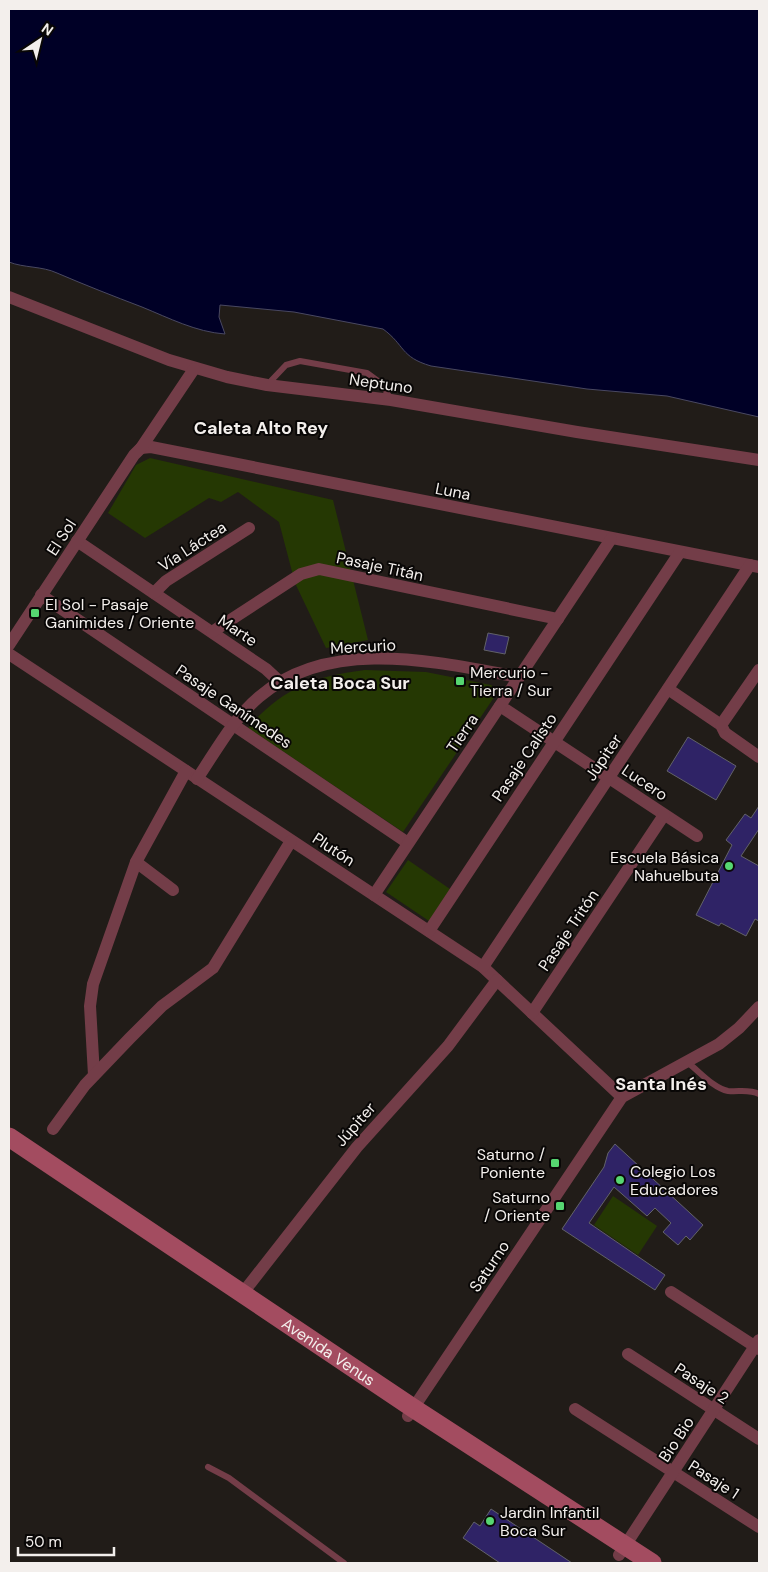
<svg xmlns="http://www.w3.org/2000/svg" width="768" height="1572" viewBox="0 0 768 1572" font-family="'DM Sans',sans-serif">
	<rect width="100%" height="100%" fill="#211c18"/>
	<!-- green -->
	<g fill="#253803">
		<path d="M150,458L333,500L368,640L326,648L295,583L279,522L238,492L221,502L209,498L145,538L108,513L136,465Z"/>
		<path d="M365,670L426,672L491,685L497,689V693L403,832L248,728C281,689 314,676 365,670Z"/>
		<path d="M408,860L450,889L429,921L386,892Z"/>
		<path d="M613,1196L657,1226L638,1255L594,1225Z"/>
	</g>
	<!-- water -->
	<path fill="#000026" stroke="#494861" d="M9,9H759V417L667,396L587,389L431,366C400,357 405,345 383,329L294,312L220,305L219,317L225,334C196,332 169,318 142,307C113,296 85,285 57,273C42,266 24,268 9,262Z"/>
	<!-- building -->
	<g fill="#2f2366" stroke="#626269">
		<path d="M488,633L509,637L505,654L484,650Z"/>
		<path d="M688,737L736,766L716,800L667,771Z"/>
		<path d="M759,806V829L741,856L759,866V921L755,919L746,936L721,923L719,926L696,915L732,845L726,840L745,814L751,818Z"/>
		<path d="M615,1144L703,1225L690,1240L686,1236L678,1245L663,1232L671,1223L655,1208L647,1216L614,1187L589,1223L665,1275L655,1290L562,1229L604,1167L608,1153Z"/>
		<path d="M491,1509L572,1563H500L463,1538L474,1522L480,1526Z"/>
	</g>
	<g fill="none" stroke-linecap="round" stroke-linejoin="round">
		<!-- lane -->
		<g stroke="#733d48" stroke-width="6">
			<path d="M268,384L286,365L300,361L367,373L382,384L391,400"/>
			<path d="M687,1062C699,1071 713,1088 728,1091C739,1092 749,1089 759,1094"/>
			<path d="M208,1467L229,1478L344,1563"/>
		</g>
		<!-- street -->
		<g stroke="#733d48" stroke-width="12">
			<path d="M9,297L169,360L227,377L267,385L391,400L577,432L759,460"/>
			<path d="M141,448L151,447L759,567"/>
			<path d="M77,541L266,669L280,682"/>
			<path d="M154,593L166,581L249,528"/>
			<path d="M41,595L408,843"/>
			<path d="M212,632L301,574L319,569L558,619"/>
			<path d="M9,645L134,455L141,448L194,369"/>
			<path d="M9,654L483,967L622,1097"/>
			<path d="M668,689L721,725L725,733L759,757"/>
			<path d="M500,706L697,836"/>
			<path d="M721,725L759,670"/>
			<path d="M197,779C216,751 233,719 259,697C330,636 436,662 519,677"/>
			<path d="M136,862L173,890"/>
			<path d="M374,895L611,539"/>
			<path d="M429,931L680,552"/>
			<path d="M483,967L750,565"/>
			<path d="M532,1013L664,815"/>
			<path d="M94,1075L90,1006L93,984L136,862L186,771"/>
			<path d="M53,1129L85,1085L130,1038L162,1006L213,968L291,841"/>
			<path d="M671,1292L759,1349"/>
			<path d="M242,1294L357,1147L448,1046L497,980"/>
			<path d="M628,1354L759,1439"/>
			<path d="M575,1409L759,1527"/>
			<path d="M408,1416L622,1097L719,1044L739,1028L759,1007"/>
			<path d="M619,1555L759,1340"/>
		</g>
		<!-- secondary -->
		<path stroke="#a34c60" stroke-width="19" id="s1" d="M9,1137L413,1408L652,1563"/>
	</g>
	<!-- markers -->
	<g fill="#56d671" stroke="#090706" stroke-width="2">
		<rect x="30" y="608" width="10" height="10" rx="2.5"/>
		<rect x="455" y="676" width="10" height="10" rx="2.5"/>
		<circle cx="729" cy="866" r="5"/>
		<rect x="550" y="1158" width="10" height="10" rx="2.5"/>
		<circle cx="620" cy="1180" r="5"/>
		<rect x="555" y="1201" width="10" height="10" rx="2.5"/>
		<circle cx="490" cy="1521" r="5"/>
	</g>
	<g text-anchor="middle" stroke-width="4" stroke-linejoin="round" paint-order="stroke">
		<!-- street labels -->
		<g font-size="16" fill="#f3efec" stroke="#090706">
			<text transform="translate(381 383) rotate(8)" y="6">Neptuno</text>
			<text transform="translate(453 491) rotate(11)" y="6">Luna</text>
			<text transform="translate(61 537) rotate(-57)" y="6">El Sol</text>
			<text transform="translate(192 546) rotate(-33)" y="6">Vía Láctea</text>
			<text transform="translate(380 566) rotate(12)" y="6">Pasaje Titán</text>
			<text transform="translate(238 630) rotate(34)" y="6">Marte</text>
			<text transform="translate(363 646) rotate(-3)" y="6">Mercurio</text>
			<text transform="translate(234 706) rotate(34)" y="6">Pasaje Ganímedes</text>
			<text transform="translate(462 733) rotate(-56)" y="6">Tierra</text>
			<text transform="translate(524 757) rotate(-56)" y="6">Pasaje Calisto</text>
			<text transform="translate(603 757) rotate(-56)" y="6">Júpiter</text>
			<text transform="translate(645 782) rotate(34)" y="6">Lucero</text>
			<text transform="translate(334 849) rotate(33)" y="6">Plutón</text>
			<text transform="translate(568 930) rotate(-56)" y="6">Pasaje Tritón</text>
			<text transform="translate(355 1124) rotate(-49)" y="6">Júpiter</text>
			<text transform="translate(489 1266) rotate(-56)" y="6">Saturno</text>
			<text dy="6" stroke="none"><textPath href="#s1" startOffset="385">Avenida Venus</textPath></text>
			<text transform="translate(702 1383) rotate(33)" y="6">Pasaje 2</text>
			<text transform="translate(676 1439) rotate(-57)" y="6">Bio Bio</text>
			<text transform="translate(714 1479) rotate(33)" y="6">Pasaje 1</text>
		</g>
		<!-- poi labels -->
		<g font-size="16" fill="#f3efec" stroke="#090706" text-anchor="start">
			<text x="45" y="610">El Sol - Pasaje<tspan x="45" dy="18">Ganimides / Oriente</tspan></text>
			<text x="470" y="678">Mercurio -<tspan x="470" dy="18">Tierra / Sur</tspan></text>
			<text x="719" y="863" text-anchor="end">Escuela Básica<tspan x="719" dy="18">Nahuelbuta</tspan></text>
			<text x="545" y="1160" text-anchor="end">Saturno /<tspan x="545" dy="18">Poniente</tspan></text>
			<text x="630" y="1177">Colegio Los<tspan x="630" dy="18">Educadores</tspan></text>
			<text x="550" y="1203" text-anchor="end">Saturno<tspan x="550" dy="18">/ Oriente</tspan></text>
			<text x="500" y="1518">Jardin Infantil<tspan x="500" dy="18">Boca Sur</tspan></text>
		</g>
		<!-- neighbourhood labels -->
		<g font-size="18" font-weight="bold" fill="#f3efec" stroke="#090706">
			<text x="261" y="434">Caleta Alto Rey</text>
			<text x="340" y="689">Caleta Boca Sur</text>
			<text x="661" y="1090">Santa Inés</text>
		</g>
	</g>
	<!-- border -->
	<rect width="768" height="1572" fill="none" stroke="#f3efec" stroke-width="20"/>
	<!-- north arrow -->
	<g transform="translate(40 40) rotate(35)" stroke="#090706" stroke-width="4" paint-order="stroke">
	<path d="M0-4L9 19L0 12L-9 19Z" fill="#f3efec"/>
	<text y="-8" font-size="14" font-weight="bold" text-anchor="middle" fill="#f3efec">N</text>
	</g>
	<!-- scale -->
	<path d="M18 1547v8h96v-8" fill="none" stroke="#f3efec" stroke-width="2.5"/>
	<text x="25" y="1547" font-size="15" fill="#f3efec" stroke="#090706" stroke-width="4" paint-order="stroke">50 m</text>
</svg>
